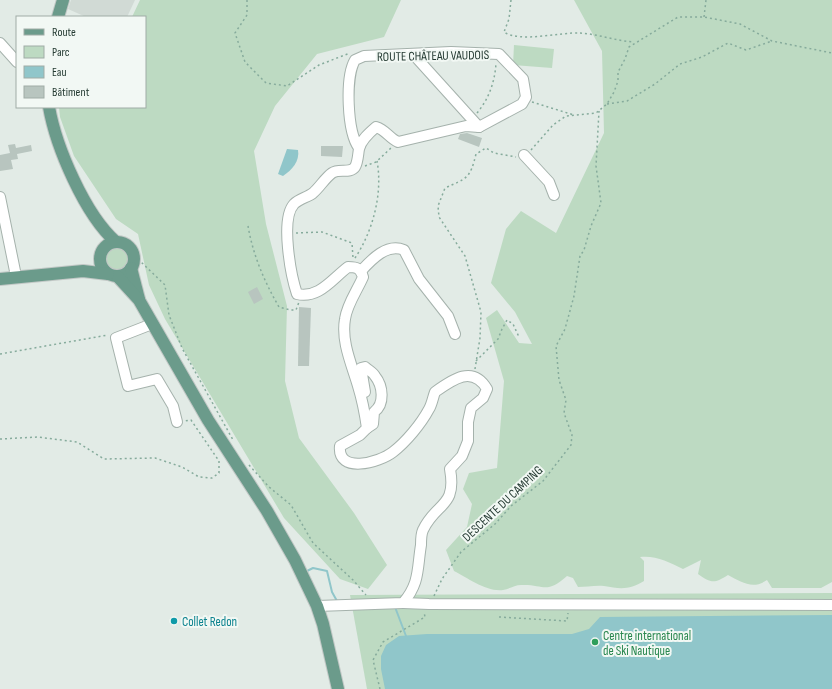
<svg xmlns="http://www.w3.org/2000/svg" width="832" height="689" viewBox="0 0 832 689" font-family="'Sofia Sans Condensed',sans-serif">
	<rect width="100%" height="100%" fill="#e2ebe6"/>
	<!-- built -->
	<path fill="#d1dad5" d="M71,0H135L127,17H86L68,9Z"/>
	<!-- green -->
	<g fill="#bddac2">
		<path d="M140,0H401L384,37L317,54L275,106L254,151L266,224L287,306L285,381L299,438L354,513L387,565L368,589L340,579L284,518L165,319L149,285L138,234L116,219L74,156L60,117L59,107H145V17H132Z"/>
		<path d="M574,0H832V582L821,588H772L767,580C753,590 741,582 728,575C714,584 711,583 698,574L701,560L683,569C669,562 655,555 640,557L644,561V581C630,590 620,589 604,586C596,585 586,587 578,587L573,578L567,576C546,595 544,584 521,585C515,585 509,589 503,590C486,592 468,578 454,571L446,550L467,527L472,504L463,489L469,473L497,468L504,381L486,318L497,310L519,343L532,344L515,312L491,283L506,229L521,211L556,233L604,133L602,51Z"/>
		<path d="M514,45L554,49L552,68L513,65Z"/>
		<circle cx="117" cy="259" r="12"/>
		<path d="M832,593V689H367L350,595Z"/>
	</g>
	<!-- water -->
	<g fill="#90c6ca">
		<path d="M287,149L298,150C300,161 292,170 283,176L278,174Z"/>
		<path d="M832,615V689H385L381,669V656L386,645L399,636L427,634H572L589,629L600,617Z"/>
	</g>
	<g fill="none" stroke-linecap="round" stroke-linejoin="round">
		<!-- stream -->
		<g stroke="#90c6ca" stroke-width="2">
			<path d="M305,572L313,568L327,571L332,592L337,601"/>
			<path d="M395,607L406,636"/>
		</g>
	</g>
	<!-- building -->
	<g fill="#b8c5bf">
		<path d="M467,133L482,138L479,147L458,139L460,134Z"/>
		<path d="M15,144L16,148L31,145L32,151L17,154L18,159L11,160L13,169L0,171V155L10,153L8,145Z"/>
		<path d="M321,146H343L342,157L321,156Z"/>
		<path d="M257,287L263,299L254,304L248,292Z"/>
		<path d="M299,307L311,308L309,366H298Z"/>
	</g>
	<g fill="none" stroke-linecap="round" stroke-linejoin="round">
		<defs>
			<g id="minor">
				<path d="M0,43L17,62"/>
				<path d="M413,54L479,127"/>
				<path d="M524,155L549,182L554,195"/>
				<path d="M0,197L16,276"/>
				<path d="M361,271C372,259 387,243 404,250L419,279L448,316L455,334"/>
				<path d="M152,324L116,338L128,386L157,379L173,406L177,422"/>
				<path d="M365,392L361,368L365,367C368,370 373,372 375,376C383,386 385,404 374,412L373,424L367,428"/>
				<path d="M403,603L429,604L832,605"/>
				<path d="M317,606L403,603C420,583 417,569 421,545C421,540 421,534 423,530C436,502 457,508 450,469L462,456L468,441V422L471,408L483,398L487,389C473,365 453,379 435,392C433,397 432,404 429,409C421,424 406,442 393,452C379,463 337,474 340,446L360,435L367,428C365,414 362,399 358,386C352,365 341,342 345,319C347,304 357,291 363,277C360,268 357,267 348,267C332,279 319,299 297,294C291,276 280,219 294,204C299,199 308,197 313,193C320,187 325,178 332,173C339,168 350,174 355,167C358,162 358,154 359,149C361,140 369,133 376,127C386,130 389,138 398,142L466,126L479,127L522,104L526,97L523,79L499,54L451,52L364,56L355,60C345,77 347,132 359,148"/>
			</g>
			<g id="major">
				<path d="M58,17L63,0"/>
				<path d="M49,107C56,147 85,215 116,242"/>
				<circle cx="117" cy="259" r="17"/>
				<path d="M131,268L139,299"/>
				<path d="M117,276L139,300L208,420L267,511L295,560L317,606L323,624L338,689"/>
				<path d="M0,279L83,271L108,274"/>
			</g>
		</defs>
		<!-- minor casing -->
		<use href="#minor" stroke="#a5b2ac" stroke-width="12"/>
		<!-- major casing -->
		<use href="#major" stroke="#c2c8c6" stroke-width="14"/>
		<!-- path -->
		<g stroke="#86ab9c" stroke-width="1.5" stroke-dasharray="2 3" stroke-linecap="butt">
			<path d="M247,0V15L235,33L245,62L266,83L287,86L319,65L350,53"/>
			<path d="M511,0L509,19L504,32C520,43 560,32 580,33C598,34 616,41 634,42"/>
			<path d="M704,17L706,0"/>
			<path d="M532,102L574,115"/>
			<path d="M607,104L627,101L655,84L680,64L702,57L728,43L746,50L772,41"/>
			<path d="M477,113C489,99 495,81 496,63"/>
			<path d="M531,150L553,125L566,116L596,113L607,104L614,92L618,81V72L625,59L629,47L678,17H704L740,24L772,41L832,53"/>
			<path d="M365,166L376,162L391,148"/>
			<path d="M248,226C253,255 264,281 279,307L290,310H296L299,302"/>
			<path d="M296,233L322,232L352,243L353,258"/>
			<path d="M355,258C373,231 383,193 377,161"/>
			<path d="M137,262H141L165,285L169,315L182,348L233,440"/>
			<path d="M0,354L108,335"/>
			<path d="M476,361L498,339L502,329L507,320L513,324L519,337"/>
			<path d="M475,369L480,338L481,312L465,256L439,217L438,206L445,188C467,178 470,179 476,154L486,148L494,153L516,157"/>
			<path d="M0,439L38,437L77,442L104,459L155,458L182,467L199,477L212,478L219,473V461L191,420L185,421"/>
			<path d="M249,465L269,487L291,505L313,543L353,580L366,595"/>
			<path d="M434,596L442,579L461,552L495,524L511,506L543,481L571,445L572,435L564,413L566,400L559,380L556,346L565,329L574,296L580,256L584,250L591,226L601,203L596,166L599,111"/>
			<path d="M499,617L567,621L568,613"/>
			<path d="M380,689L373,660L383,642L425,617L424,612"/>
		</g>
		<!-- minor -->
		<use href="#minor" stroke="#fff" stroke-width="10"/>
		<!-- major -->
		<use href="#major" stroke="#6b9b8b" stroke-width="12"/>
	</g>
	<!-- markers -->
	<circle fill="#0f9aa8" stroke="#f2f8f4" stroke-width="1.5" cx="174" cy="621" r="4"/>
	<circle fill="#2e9e5b" stroke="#f2f8f4" stroke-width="1.5" cx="595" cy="642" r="4"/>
	<g text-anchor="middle" stroke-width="4" stroke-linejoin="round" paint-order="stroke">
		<!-- street labels -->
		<g font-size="13" fill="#243a32" stroke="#f2f8f4">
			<text transform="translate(433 55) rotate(-1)" y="5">ROUTE CHÂTEAU VAUDOIS</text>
			<text transform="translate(502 503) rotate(-43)" y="5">DESCENTE DU CAMPING</text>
		</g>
		<!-- culture labels -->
		<g font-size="13" fill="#0d838f" stroke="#f2f8f4" text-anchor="start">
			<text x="182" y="626">Collet Redon</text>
		</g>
		<!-- leisure labels -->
		<g font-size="13" fill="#27864d" stroke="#f2f8f4" text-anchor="start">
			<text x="603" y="640">Centre international<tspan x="603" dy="15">de Ski Nautique</tspan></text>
		</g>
	</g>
	<!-- legend -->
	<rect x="16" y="16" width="130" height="92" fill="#f2f8f4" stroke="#a0aca6"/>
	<rect x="24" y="29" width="20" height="6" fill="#6b9b8b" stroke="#a0aca6"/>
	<text x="52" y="36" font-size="12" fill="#243a32">Route</text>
	<rect x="24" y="46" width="20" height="12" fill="#bddac2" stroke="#a0aca6"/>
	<text x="52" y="56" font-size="12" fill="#243a32">Parc</text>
	<rect x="24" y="66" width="20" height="12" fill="#90c6ca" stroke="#a0aca6"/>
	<text x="52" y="76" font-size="12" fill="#243a32">Eau</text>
	<rect x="24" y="86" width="20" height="12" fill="#b8c5bf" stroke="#a0aca6"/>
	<text x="52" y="96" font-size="12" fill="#243a32">Bâtiment</text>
</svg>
